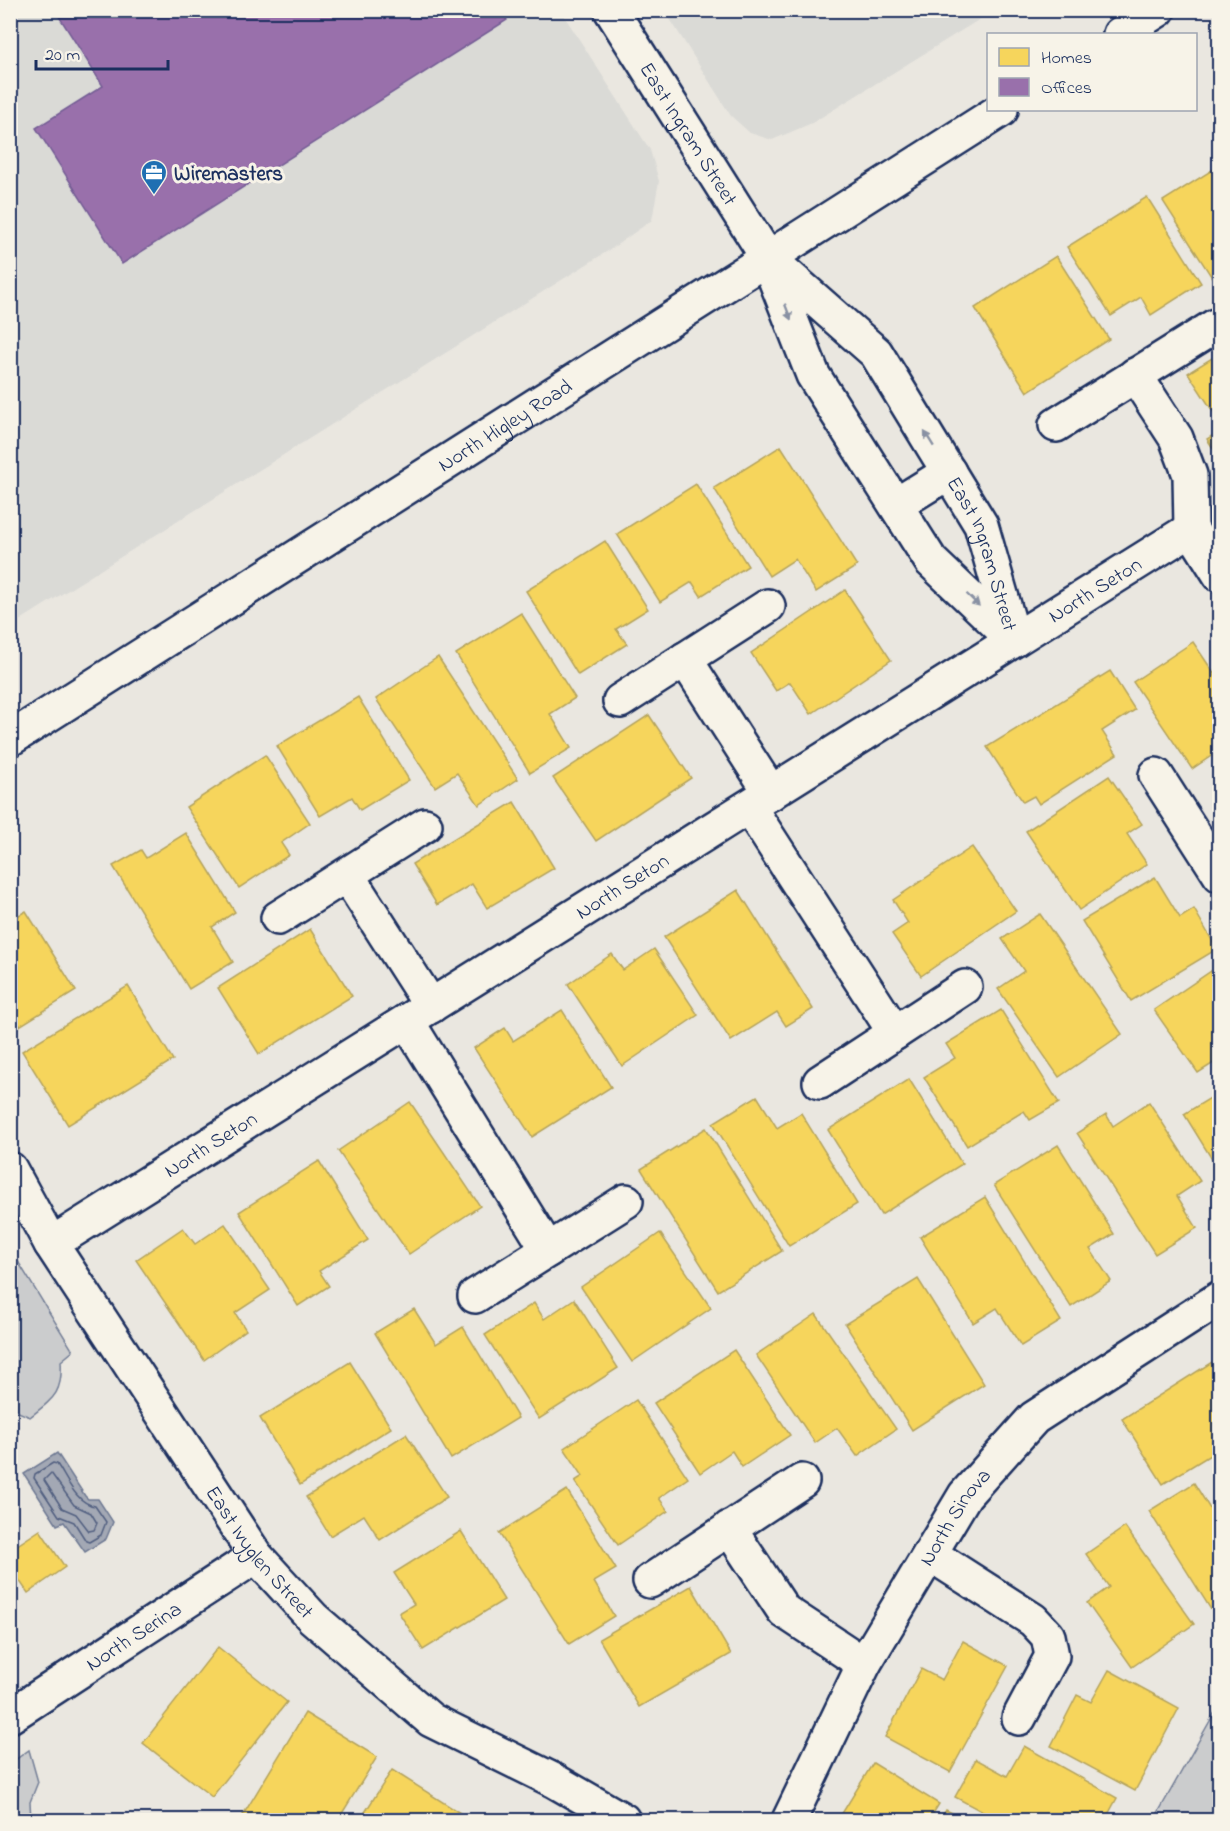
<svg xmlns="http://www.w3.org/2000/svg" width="1230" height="1831" viewBox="0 0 1230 1831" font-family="'Indie Flower',sans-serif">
	<rect width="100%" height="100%" fill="#eae7e0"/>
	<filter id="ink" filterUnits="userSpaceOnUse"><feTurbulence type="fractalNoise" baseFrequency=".0167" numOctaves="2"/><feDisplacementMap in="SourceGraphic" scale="12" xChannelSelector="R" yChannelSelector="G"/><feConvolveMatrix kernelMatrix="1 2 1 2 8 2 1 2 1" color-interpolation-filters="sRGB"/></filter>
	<g filter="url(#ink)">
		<!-- built -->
		<g fill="#dadad6">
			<path d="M11,11H561L650,150L659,181L652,220L611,249L11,626Z"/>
			<path d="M665,11H993L812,123L772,140L750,133L731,116Z"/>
		</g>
		<!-- green -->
		<g fill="#cbcccd" stroke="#737e96" stroke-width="1.5">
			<path d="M11,1250L73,1351L61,1361C63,1393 54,1398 30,1417L11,1409Z"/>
			<path d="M1219,1705V1820H1154Z"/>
			<path d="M29,1750L38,1782L30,1802L31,1820H11V1763Z"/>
		</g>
		<!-- water -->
		<path fill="#a3a8b4" stroke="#6d7892" stroke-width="1.5" d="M57,1453L85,1496L88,1499H98L113,1522L106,1539L85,1552L64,1522L57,1525L24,1474Z"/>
		<!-- homes -->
		<g fill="#f6d55c" stroke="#b4a35d" stroke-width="1.5">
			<path d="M1220,165V290L1163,201Z"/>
			<path d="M1147,197L1201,283L1151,315L1141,297L1111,316L1067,247Z"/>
			<path d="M1056,256L1109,339L1027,392L975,308Z"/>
			<path d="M1220,353V414L1216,416L1188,373Z"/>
			<path d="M1220,431V459L1207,439Z"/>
			<path d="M781,446L857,566L816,592L795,559L769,576L714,488Z"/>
			<path d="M696,484L748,566L701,596L692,582L660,602L617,534Z"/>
			<path d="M605,541L648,609L616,629L627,644L578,675L526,591Z"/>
			<path d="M845,590L891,660L811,714L790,682L776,691L751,653Z"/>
			<path d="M521,613L575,698L550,714L571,748L530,773L456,654Z"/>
			<path d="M1193,642L1220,682V750L1192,769L1133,682Z"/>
			<path d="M438,657L518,779L479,805L457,773L435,787L376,699Z"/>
			<path d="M1110,671L1135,710L1102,731L1117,754L1039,804L1034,796L1023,802L987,747Z"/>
			<path d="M358,697L409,780L360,810L352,797L320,816L277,746Z"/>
			<path d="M649,715L691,778L596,841L553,778Z"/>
			<path d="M265,755L310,823L281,843L289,855L239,888L186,807Z"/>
			<path d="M1109,776L1142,824L1127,834L1147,864L1079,910L1026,831Z"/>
			<path d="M514,802L554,868L487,908L472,884L437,905L412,864Z"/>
			<path d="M186,833L235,912L212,927L233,962L189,989L113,866L141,850L146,858Z"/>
			<path d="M972,847L1016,911L921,976L892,934L908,923L893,900Z"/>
			<path d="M1155,877L1180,918L1194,909L1217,949L1131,1001L1082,921Z"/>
			<path d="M738,890L813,1009L786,1026L777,1012L731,1041L664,937Z"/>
			<path d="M26,911L76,991L10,1032V920Z"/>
			<path d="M1040,914L1122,1034L1059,1077L998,989L1024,971L1002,939Z"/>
			<path d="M310,929L352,996L259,1054L218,988Z"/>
			<path d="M654,949L698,1015L622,1066L568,984L612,954L623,970Z"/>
			<path d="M1220,965V1059L1198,1073L1154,1010Z"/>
			<path d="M128,986L173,1060L68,1125L22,1051Z"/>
			<path d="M562,1010L611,1087L532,1137L474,1048L505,1028L513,1041Z"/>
			<path d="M1001,1010L1059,1103L1030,1120L1024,1111L967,1146L924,1077L955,1058L946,1044Z"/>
			<path d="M909,1079L962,1164L881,1215L828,1130Z"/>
			<path d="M1220,1092V1172L1184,1114Z"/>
			<path d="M757,1096L777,1128L801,1113L857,1204L789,1246L713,1123Z"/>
			<path d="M410,1102L480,1206L409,1254L338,1151Z"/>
			<path d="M1149,1102L1200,1181L1177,1196L1197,1228L1155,1254L1077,1133L1106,1114L1113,1126Z"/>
			<path d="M706,1128L782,1251L718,1291L641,1169Z"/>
			<path d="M1058,1145L1114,1234L1090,1249L1111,1281L1071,1307L994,1185Z"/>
			<path d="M319,1161L368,1240L319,1271L329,1286L298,1306L239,1212Z"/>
			<path d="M985,1197L1061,1321L1021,1346L997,1308L973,1323L920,1237Z"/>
			<path d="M225,1224L270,1290L235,1313L246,1330L204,1360L136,1260L183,1228L195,1244Z"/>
			<path d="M660,1233L711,1308L632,1362L581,1287Z"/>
			<path d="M918,1279L984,1384L912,1430L845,1324Z"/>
			<path d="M574,1299L618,1368L539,1419L485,1335L534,1303L544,1319Z"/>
			<path d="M414,1309L436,1344L463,1327L518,1418L451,1459L375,1333Z"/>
			<path d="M816,1314L896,1429L857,1456L837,1428L815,1443L756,1355Z"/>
			<path d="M734,1350L790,1435L742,1467L732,1451L700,1473L654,1403Z"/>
			<path d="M350,1362L391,1428L300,1485L260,1418Z"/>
			<path d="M1212,1362L1220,1375V1449L1163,1484L1122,1419Z"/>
			<path d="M636,1400L688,1478L659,1498L668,1511L618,1545L575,1481L583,1476L564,1448Z"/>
			<path d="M406,1434L447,1497L380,1540L364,1515L330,1536L306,1497Z"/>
			<path d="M1194,1483L1215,1517L1220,1514V1624L1149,1511Z"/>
			<path d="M567,1490L616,1569L594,1582L614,1616L569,1644L499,1533Z"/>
			<path d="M1125,1527L1194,1624L1132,1667L1087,1603L1109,1587L1086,1554Z"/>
			<path d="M40,1530L65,1567L28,1593L10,1567V1550Z"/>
			<path d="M461,1531L504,1600L423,1650L399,1613L414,1604L394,1573Z"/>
			<path d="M691,1586L731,1654L639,1707L599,1639Z"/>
			<path d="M963,1641L1008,1666L950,1772L885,1737L921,1669L942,1680Z"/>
			<path d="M218,1647L287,1702L212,1797L143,1743Z"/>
			<path d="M1109,1670L1179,1708L1135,1791L1051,1746L1077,1695L1091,1702Z"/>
			<path d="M305,1713L377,1757L338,1820H240Z"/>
			<path d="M1024,1746L1117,1798L1105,1820H998L955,1797L976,1759L1007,1776Z"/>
			<path d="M873,1763L939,1804L929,1820H838Z"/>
			<path d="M392,1770L460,1813L455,1820H360Z"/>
			<path d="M946,1810L966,1820H940Z"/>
		</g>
		<!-- offices -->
		<path fill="#9970ab" stroke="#735c94" stroke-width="1.5" d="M55,10H501L507,20L122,264L36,128L103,86Z"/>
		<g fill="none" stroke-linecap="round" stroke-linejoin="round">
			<!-- shore -->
			<g stroke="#515f80" stroke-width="1.5">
				<path d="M53,1463L57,1464C67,1479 76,1503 95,1506L106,1522L101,1535L89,1542L86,1541L74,1522L59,1516L34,1478L35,1474Z"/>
				<path d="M51,1473L74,1505L91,1513L97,1523L94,1530L89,1531L76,1514L62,1508L44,1480Z"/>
			</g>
			<defs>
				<g id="minor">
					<path id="s1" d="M767,257L876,353L981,525L1014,640"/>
					<path d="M768,261L813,375L931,561L1013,639"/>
					<path d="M1135,375L1176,438L1190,475L1191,529"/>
					<path d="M1056,425L1215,326"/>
					<path d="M896,505L949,472"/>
					<path d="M1191,529L1220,575"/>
					<path d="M685,659L771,793"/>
					<path d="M620,701L768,606"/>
					<path d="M1156,775L1220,875"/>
					<path d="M749,807L895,1033"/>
					<path d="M347,875L431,1006"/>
					<path d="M278,918L425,825"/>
					<path d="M407,1021L548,1250"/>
					<path d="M820,1082L965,987"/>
					<path id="s2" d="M10,1169L51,1244L256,1556L313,1618L431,1720L555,1781L623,1820"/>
					<path id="s3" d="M51,1244L1191,529"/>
					<path d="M475,1296L626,1201"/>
					<path d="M729,1528L784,1611L864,1664"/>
					<path d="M930,1554L1033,1620L1048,1636L1052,1656L1019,1718"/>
					<path d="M650,1581L802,1481"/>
					<path id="s4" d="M10,1716L256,1556"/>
					<path id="s5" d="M789,1820L864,1664L965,1495L1034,1418L1220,1298"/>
				</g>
				<g id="tertiary">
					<path id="s6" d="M611,10L767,257"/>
				</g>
				<g id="secondary">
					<path d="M1120,34L1158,10"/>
					<path id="s7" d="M10,739L1001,110"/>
				</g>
			</defs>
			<!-- minor casing -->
			<use href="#minor" stroke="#1b2f5e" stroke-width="38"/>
			<!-- tertiary casing -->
			<use href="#tertiary" stroke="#1b2f5e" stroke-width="38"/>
			<!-- secondary casing -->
			<use href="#secondary" stroke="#1b2f5e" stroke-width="38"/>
			<!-- minor -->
			<use href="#minor" stroke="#f7f3e8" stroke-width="33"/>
			<!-- tertiary -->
			<use href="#tertiary" stroke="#f7f3e8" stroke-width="33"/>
			<!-- secondary -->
			<use href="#secondary" stroke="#f7f3e8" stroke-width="33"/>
		</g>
		<!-- one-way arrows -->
		<defs><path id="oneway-solid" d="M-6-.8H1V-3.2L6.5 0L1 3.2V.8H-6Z" transform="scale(1.5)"/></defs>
		<g fill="#8991a3">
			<use href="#oneway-solid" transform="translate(788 312) rotate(69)"/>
			<use href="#oneway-solid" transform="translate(929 439) rotate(-122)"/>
			<use href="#oneway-solid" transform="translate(973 600) rotate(44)"/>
		</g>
	</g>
	<!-- icons -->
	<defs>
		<symbol id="office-pin" viewBox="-11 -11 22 30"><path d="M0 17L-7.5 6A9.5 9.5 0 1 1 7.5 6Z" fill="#1f6fb2" stroke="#f7f3e8"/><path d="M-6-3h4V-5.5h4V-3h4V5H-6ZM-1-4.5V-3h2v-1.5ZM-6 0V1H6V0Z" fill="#fff"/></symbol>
	</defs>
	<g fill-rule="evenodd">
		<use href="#office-pin" x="139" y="158" width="30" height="40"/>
	</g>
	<g text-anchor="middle" stroke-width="6" stroke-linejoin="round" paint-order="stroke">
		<!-- street labels -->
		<g font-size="21" fill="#1b2f5e" stroke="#f7f3e8">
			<text dy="7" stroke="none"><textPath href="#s6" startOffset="146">East Ingram Street</textPath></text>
			<text dy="7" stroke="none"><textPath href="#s7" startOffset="586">North Higley Road</textPath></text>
			<text dy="7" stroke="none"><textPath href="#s1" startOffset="374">East Ingram Street</textPath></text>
			<text dy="7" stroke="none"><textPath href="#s3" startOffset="1232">North Seton</textPath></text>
			<text dy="7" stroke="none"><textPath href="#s3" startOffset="674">North Seton</textPath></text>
			<text dy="7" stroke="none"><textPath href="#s3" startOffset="188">North Seton</textPath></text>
			<text dy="7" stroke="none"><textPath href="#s5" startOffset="346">North Sinova</textPath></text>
			<text dy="7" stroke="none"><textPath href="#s2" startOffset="458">East Ivyglen Street</textPath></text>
			<text dy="7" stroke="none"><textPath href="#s4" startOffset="147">North Serina</textPath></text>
		</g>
		<!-- poi labels -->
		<g font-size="21" font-weight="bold" fill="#1b2f5e" stroke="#f7f3e8" text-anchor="start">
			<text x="174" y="180">Wiremasters</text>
		</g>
	</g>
	<!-- margin -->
	<rect width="1230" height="1831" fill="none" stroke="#f7f3e8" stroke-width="36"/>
	<rect x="18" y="18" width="1194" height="1795" fill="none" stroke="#1b2f5e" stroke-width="2" filter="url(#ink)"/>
	<!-- legend -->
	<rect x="987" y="33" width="210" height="78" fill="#f7f3e8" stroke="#9fa5b1" stroke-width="1.5"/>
	<rect x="999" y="48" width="30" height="18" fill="#f6d55c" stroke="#9fa5b1" stroke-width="1.5"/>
	<text x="1041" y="63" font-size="18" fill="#1b2f5e">Homes</text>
	<rect x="999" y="78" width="30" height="18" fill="#9970ab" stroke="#9fa5b1" stroke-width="1.5"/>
	<text x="1041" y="93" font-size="18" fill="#1b2f5e">Offices</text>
	<!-- scale -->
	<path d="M36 60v9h132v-9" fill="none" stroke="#1b2f5e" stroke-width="3"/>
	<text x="45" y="60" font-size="18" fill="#1b2f5e" stroke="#f7f3e8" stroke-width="4.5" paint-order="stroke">20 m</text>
</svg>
